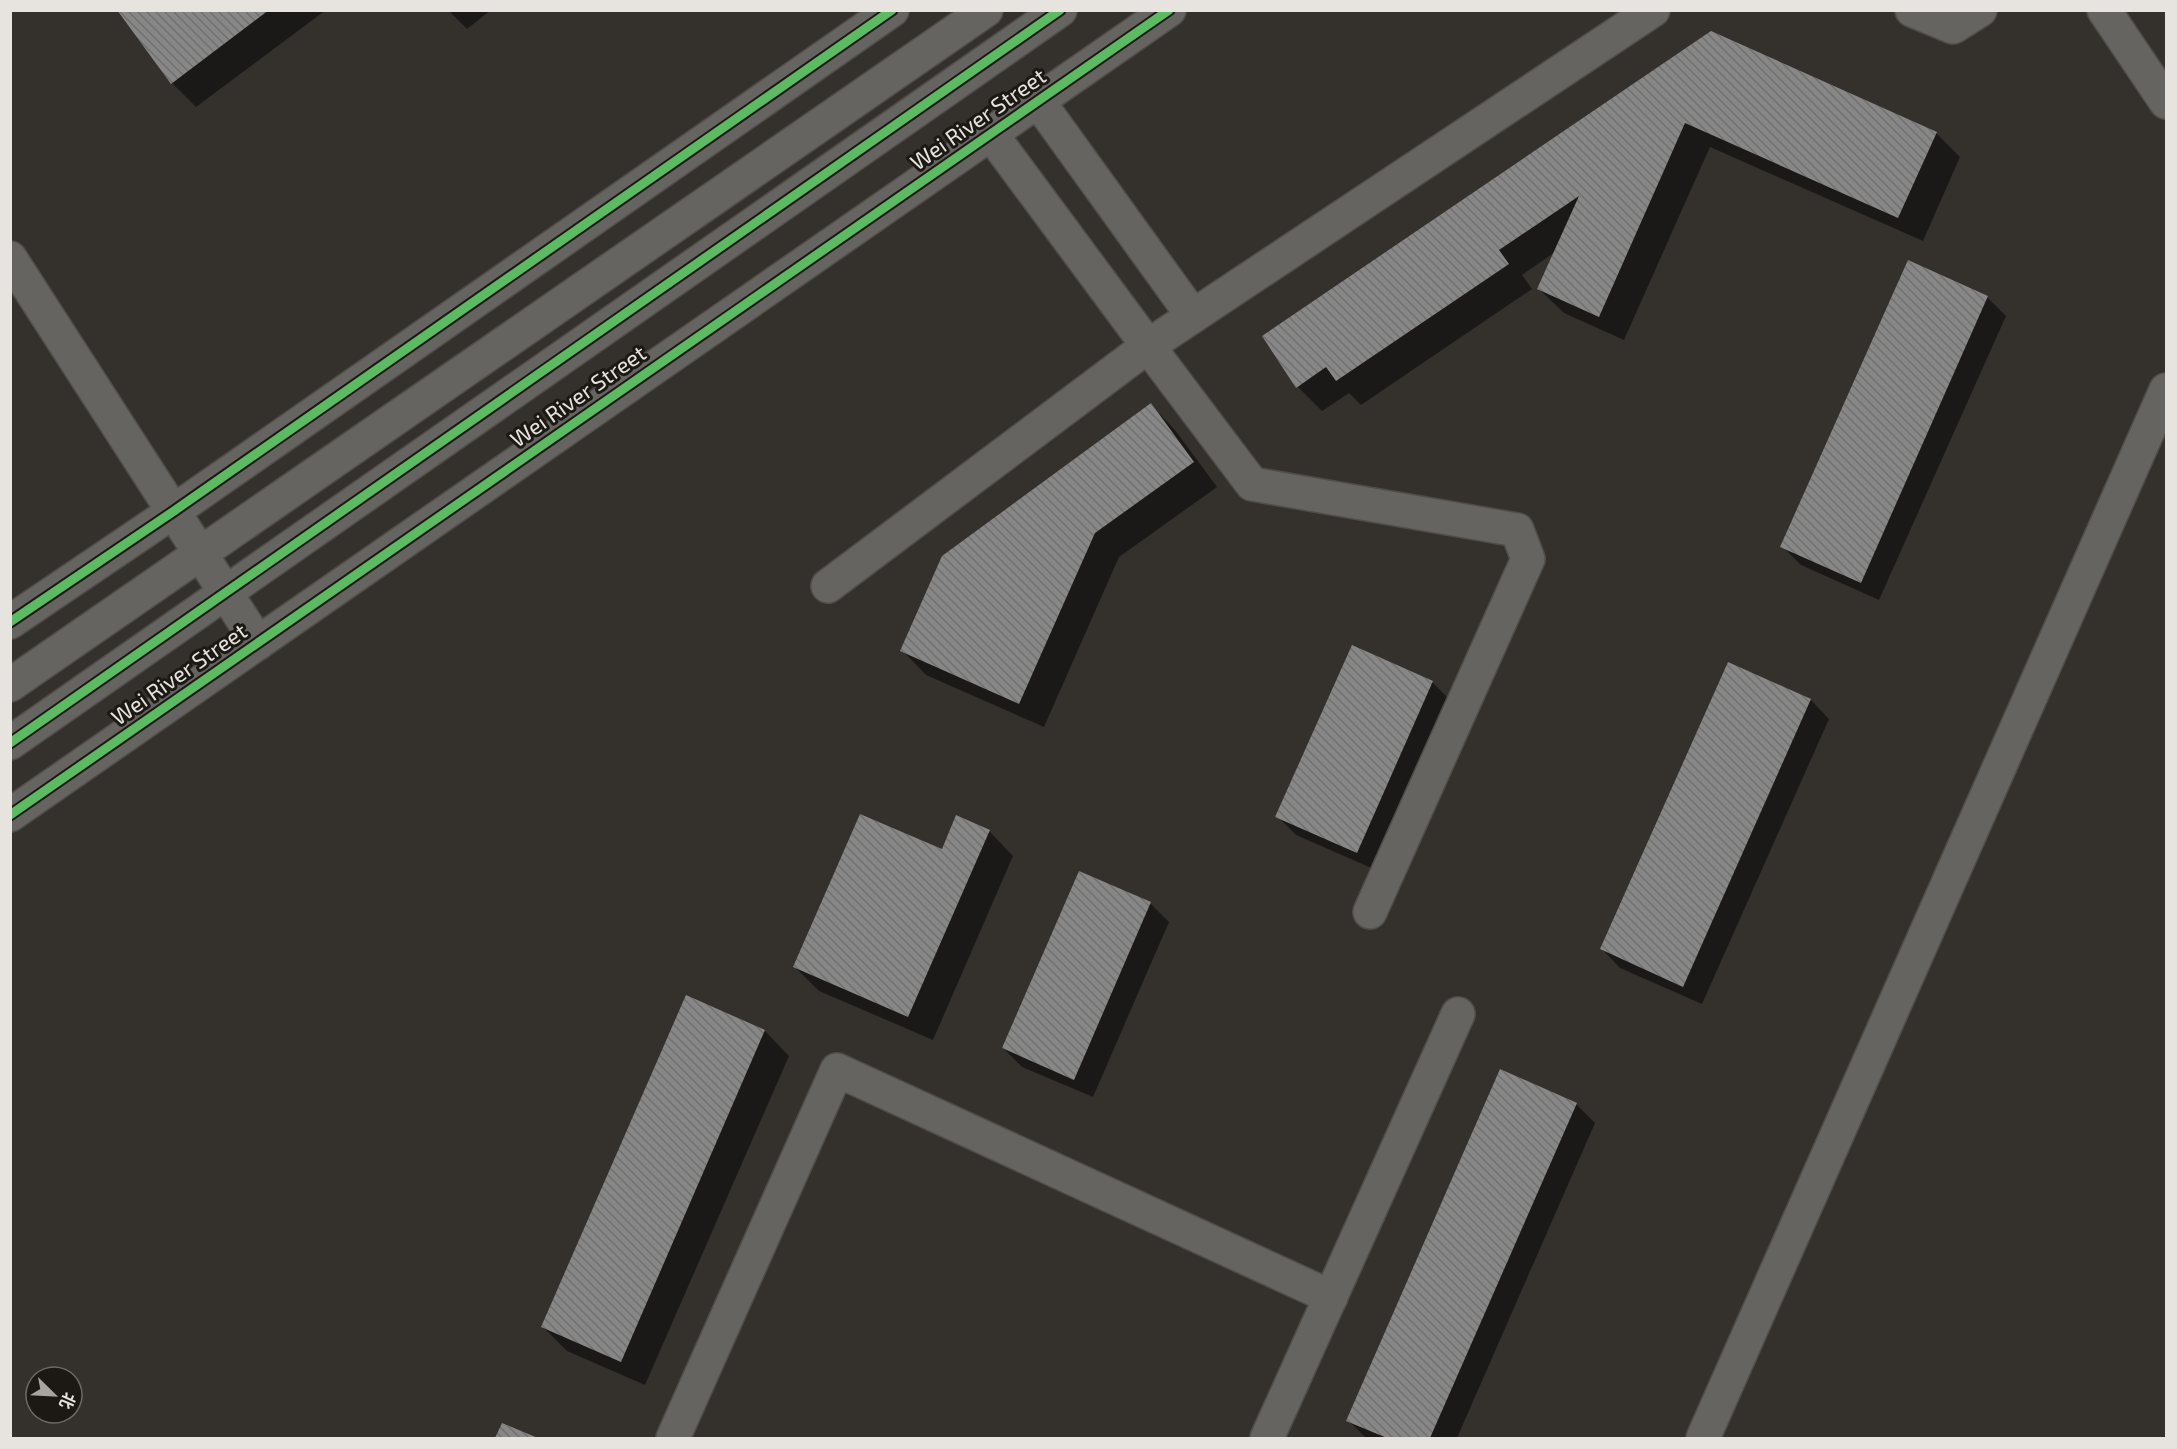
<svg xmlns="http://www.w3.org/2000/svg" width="2177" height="1449" viewBox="0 0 2177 1449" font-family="'Exo 2','Noto Sans SC',sans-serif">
	<defs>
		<pattern id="building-back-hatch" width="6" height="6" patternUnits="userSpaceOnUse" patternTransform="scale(1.5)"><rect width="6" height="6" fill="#878787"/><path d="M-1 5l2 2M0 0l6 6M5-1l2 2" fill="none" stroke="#70706f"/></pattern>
	</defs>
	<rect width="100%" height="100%" fill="#34302c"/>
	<!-- shadow -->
	<g fill="#0007">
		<path d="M118,10H326L196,107L172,83Z"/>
		<path d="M448,10H491L467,29Z"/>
		<path d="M1711,33L1936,133L1960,157L1923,241L1710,147L1624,340L1564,313L1539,289L1555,252L1522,275L1532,289L1361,405L1349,393L1322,411L1298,387Z"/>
		<path d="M1987,297L2006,316L1879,600L1801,565L1782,546Z"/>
		<path d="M1151,405L1175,430L1217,487L1119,557L1044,727L926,675L902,650Z"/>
		<path d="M1729,664L1811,700L1829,719L1702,1004L1620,968L1602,949Z"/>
		<path d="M1432,682L1451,701L1376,870L1296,835L1277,816Z"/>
		<path d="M989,831L1013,856L933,1040L819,991L795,967L942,851Z"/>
		<path d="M1150,903L1169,922L1093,1097L1022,1067L1003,1048Z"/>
		<path d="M687,997L765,1031L789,1056L645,1385L567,1351L543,1327Z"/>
		<path d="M1576,1104L1595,1123L1457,1438H1366L1348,1420Z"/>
		<path d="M503,1425L535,1438H497Z"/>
	</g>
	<!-- building -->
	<g fill="url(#building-back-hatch)">
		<path d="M117,10H269L171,84Z"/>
		<path d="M1711,31L1937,132L1898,218L1685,123L1599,317L1537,289L1579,196L1499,250L1509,264L1336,381L1326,367L1296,388L1262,336Z"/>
		<path d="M1908,260L1988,296L1861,583L1780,547Z"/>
		<path d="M1151,403L1194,462L1095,533L1019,704L900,651L942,556Z"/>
		<path d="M1352,645L1433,681L1357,853L1275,817Z"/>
		<path d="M1728,662L1811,699L1683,987L1600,949Z"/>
		<path d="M860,814L942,849L956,815L990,830L908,1017L793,967Z"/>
		<path d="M1079,871L1151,902L1074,1080L1002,1048Z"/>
		<path d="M686,995L765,1030L621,1362L541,1327Z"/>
		<path d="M1500,1069L1577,1103L1430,1438H1387L1346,1421Z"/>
		<path d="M502,1423L538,1438H495Z"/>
	</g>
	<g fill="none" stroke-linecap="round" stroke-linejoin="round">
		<defs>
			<g id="minor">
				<path d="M1912,10L1953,27L1980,10"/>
				<path d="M2104,10L2166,102"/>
				<path d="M1038,101L1193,316"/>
				<path d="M991,134L1148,346L1653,10"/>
				<path d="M10,258L258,643"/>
				<path d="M828,586L1148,346L1252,484L1517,530L1528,559L1370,912"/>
				<path d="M10,622L174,511L892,10"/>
				<path d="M10,685L986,10"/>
				<path d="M10,743L1060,10"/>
				<path d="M10,815L1169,10"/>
				<path d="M673,1438L837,1070L1331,1297"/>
				<path d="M1267,1438L1458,1014"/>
				<path d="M1703,1438L2166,390"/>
			</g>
		</defs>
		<!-- minor casing -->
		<use href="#minor" stroke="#504d49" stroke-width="36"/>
		<!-- minor -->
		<use href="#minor" stroke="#666461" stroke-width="33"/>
		<defs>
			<g id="cycleway">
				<path d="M10,622L174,511L892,10"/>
				<path d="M10,743L1060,10"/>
				<path d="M10,815L1169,10"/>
			</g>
		</defs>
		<!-- cycleway casing -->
		<use href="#cycleway" stroke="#1c1915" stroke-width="13"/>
		<!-- cycleway -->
		<use href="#cycleway" stroke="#5cba63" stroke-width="9"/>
	</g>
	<g text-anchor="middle" stroke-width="6" stroke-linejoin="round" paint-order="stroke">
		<!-- street labels -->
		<g font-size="22" fill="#e7e3de" stroke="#1c1915">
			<text transform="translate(978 119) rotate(-35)" y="8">Wei River Street</text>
			<text transform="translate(578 396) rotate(-35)" y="8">Wei River Street</text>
			<text transform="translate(179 674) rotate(-35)" y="8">Wei River Street</text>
		</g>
	</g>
	<!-- border -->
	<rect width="2177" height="1449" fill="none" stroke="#e7e3de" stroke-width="24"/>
	<!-- north arrow -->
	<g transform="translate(54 1395) rotate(114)"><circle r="28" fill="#1c1915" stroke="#6d6a65" stroke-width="1.5"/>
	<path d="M0-4.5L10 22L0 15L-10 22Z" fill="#a8a4a0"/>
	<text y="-9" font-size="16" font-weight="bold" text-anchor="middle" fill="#e7e3de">北</text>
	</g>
</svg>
